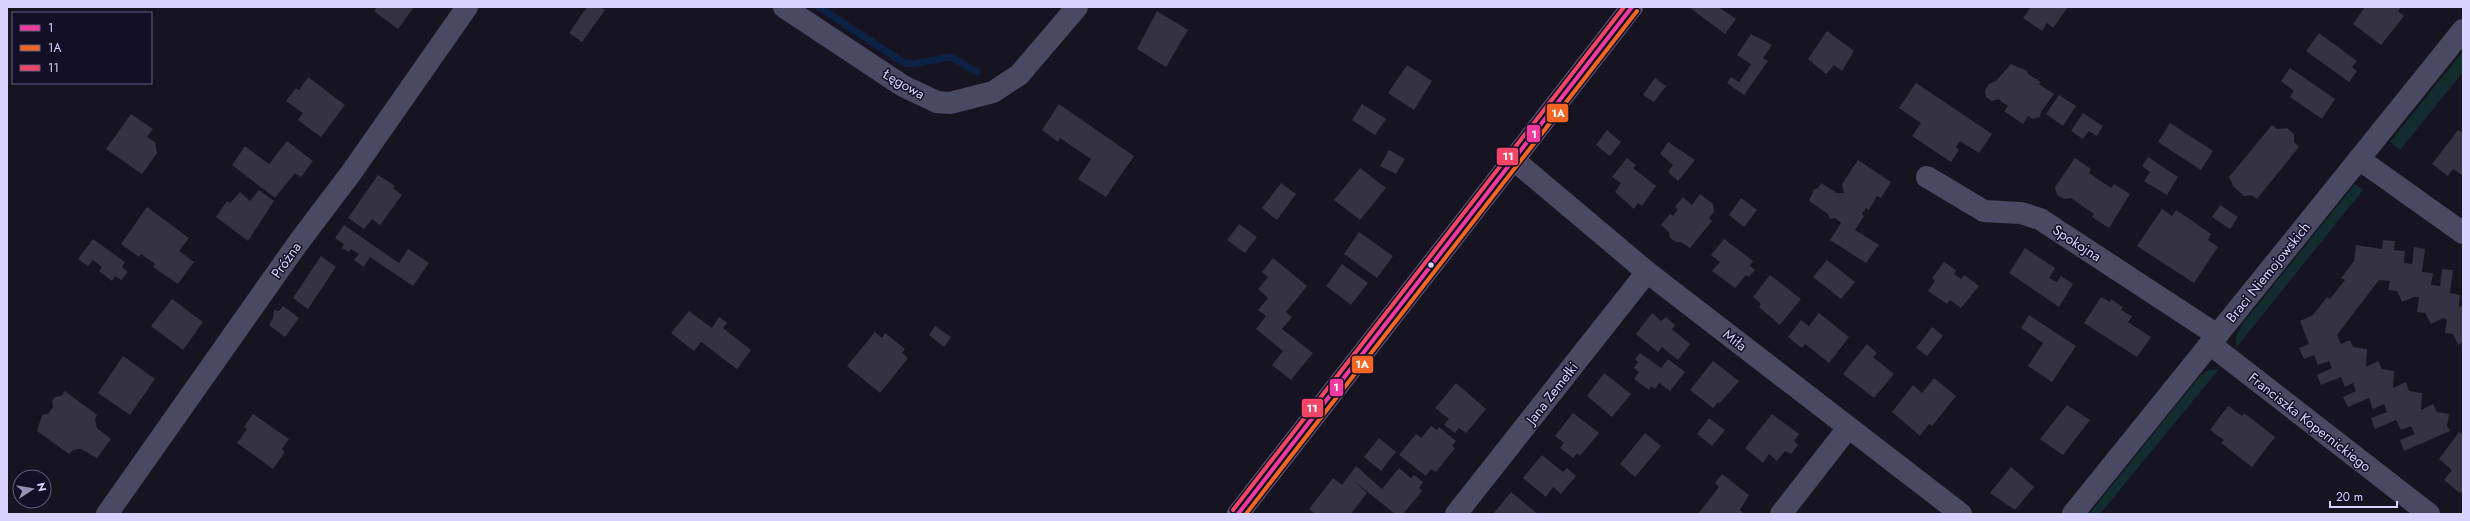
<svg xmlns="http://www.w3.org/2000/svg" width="2470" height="521" viewBox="0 0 2470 521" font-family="Jost,sans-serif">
	<rect width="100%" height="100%" fill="#161421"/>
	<!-- green -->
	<g fill="#132c2d">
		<path d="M2463,51V72L2400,150L2390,142Z"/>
		<path d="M2355,184L2363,190L2236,348V336L2244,322Z"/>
		<path d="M2219,369L2100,514H2089L2200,376L2209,370Z"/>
	</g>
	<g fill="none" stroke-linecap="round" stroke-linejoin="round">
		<!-- stream -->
		<path stroke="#0d2144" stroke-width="7" d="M819,7L904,63L912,64L951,57L977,72"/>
	</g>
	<!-- building -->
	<g fill="#343243">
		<path d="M377,7H414L398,29L374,11Z"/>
		<path d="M587,7H600L605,10L582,42L569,33Z"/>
		<path d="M1689,7H1718L1736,19L1725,34Z"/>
		<path d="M2031,7H2068L2053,28L2047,23L2042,31L2023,18Z"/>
		<path d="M2365,7H2401L2398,11L2404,16L2381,45L2353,24Z"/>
		<path d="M1157,11L1188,30L1166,67L1137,49Z"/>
		<path d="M1827,31L1854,51L1842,71L1834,65L1826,74L1808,59Z"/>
		<path d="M2319,33L2357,61L2352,67L2357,71L2349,82L2306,51Z"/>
		<path d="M1751,34L1772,45L1763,58L1768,61L1744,95L1727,83L1731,77L1739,82L1751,64L1737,55Z"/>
		<path d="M2011,64L2027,71L2028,74L2041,82L2039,84L2054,94L2041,112L2040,117L2032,119L2028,116L2023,124L2004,111L2008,106L1998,99L1992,101L1986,97L1985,90L1989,84L1996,81Z"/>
		<path d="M1407,65L1432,81L1414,110L1388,93Z"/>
		<path d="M2290,68L2335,99L2322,119L2290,97L2294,91L2281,81Z"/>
		<path d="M308,77L345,105L321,137L298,120L303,113L286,101L296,88L299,90Z"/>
		<path d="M1655,78L1666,86L1654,102L1643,95Z"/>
		<path d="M1916,83L1992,134L1979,153L1960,141L1956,147L1959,150L1951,162L1912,136L1921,123L1899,108Z"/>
		<path d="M2059,95L2076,106L2063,126L2046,114Z"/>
		<path d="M1059,104L1134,156L1106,197L1078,179L1091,159L1060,138L1058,142L1042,130Z"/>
		<path d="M1362,104L1386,119L1375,135L1352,120Z"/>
		<path d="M2083,113L2103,126L2097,136L2089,131L2083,139L2071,131Z"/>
		<path d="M131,114L153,129L147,137L155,142L157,153L142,174L106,149Z"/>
		<path d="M2170,123L2213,151L2201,170L2158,142Z"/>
		<path d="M2272,125L2277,129L2287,128L2294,134V142L2299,147L2257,199L2251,195L2244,196L2233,186L2229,177Z"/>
		<path d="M1607,130L1621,142L1610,156L1596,145Z"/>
		<path d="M2458,130L2463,133V173L2462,175L2453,169L2448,176L2432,164Z"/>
		<path d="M287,141L313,161L301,177L295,173L275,198L232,165L245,146L269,164Z"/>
		<path d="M1668,142L1695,160L1678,181L1668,172L1673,165L1660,154Z"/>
		<path d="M1389,150L1405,159L1396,174L1380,166Z"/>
		<path d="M2148,157L2178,177L2167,195L2144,181L2150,172L2142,166Z"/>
		<path d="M1627,158L1636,165L1633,168L1656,186L1642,206L1638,203L1634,209L1615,192L1621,183L1612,177Z"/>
		<path d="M2075,158L2091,169L2089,173L2111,188L2114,184L2130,194L2109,228L2092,217L2094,214L2071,198L2064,199L2057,195L2055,187Z"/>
		<path d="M1858,160L1891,182L1881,198L1877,196L1869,210L1866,208L1862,214L1864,216L1855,230L1879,245L1866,263L1830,240L1841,223L1835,218L1830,219L1828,214L1809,201L1814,189L1818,188L1821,183L1837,193H1844L1842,184Z"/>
		<path d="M1360,168L1386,188L1360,220L1334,200Z"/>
		<path d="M378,175L395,186L393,188L402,195L380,225L372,219L364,229L348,218Z"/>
		<path d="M1281,183L1296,194L1277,220L1262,208Z"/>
		<path d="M259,190L274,201L248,241L216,217L227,201L230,203L240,192L250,201Z"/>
		<path d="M1700,194L1713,204L1714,212L1709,218L1712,221L1690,248L1681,242H1676L1670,238L1669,232L1661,225L1670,214L1673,216L1678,209L1675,207L1683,197L1692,205Z"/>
		<path d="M1741,198L1757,210L1744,227L1729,215Z"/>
		<path d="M2220,205L2238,217L2230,229L2212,217Z"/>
		<path d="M147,207L189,238L179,251L194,262L178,284L153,267L155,264L141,254L139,257L121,244Z"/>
		<path d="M2162,209L2172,216L2176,210L2194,222L2211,234L2208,240L2218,247L2194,283L2137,246Z"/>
		<path d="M1239,224L1257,237L1245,253L1227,240Z"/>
		<path d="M344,225L399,263L408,249L429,263L413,286L370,257L364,267L354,260L359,254L351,249L349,252L342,248L344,244L335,238Z"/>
		<path d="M1359,232L1393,256L1377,278L1344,254Z"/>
		<path d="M93,239L125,262L122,267L128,272L121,280L115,276L112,281L99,271L102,267L93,260L88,266L78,259Z"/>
		<path d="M1724,239L1753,261L1750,266L1755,270L1749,277L1746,275L1735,288L1712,271L1720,262L1711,255Z"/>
		<path d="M2383,240L2395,241L2394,250L2405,251L2404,263L2412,264L2414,247L2425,249L2422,272L2433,273L2431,285L2440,286L2442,269L2453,270L2450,293L2460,295L2459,306L2463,307V342L2458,345L2453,334L2445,333L2447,319L2443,318L2431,324L2425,313L2417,312L2419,297H2414L2402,302L2397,291L2388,290L2390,281L2379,280L2337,335L2341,344L2350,340L2353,347L2367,349L2366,367L2378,361L2382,369L2394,371L2393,388L2406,382L2409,391L2422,393L2421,410L2433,404L2437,412L2449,414L2447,426L2450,431L2404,451L2400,440L2415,434L2411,426L2401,430L2396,420L2375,429L2371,418L2387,412L2384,404L2373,409L2369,398L2348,407L2343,397L2356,391L2353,383L2345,387L2341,377L2321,385L2317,375L2332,368L2329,361L2318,365L2314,355L2304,359L2299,348L2309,344L2300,321L2313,315L2327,297L2330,299L2345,280L2341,278L2354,261L2356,245L2382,249Z"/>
		<path d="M2025,248L2055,268L2049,278L2057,282L2061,276L2073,284L2059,307L2009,273Z"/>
		<path d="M321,256L336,267L308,309L293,298Z"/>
		<path d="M1273,258L1307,286L1286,312L1292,317L1282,329L1313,353L1291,380L1272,365L1283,351L1256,329L1266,316L1258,310L1268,298L1258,289L1268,277L1262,272Z"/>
		<path d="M1827,260L1855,282L1841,299L1813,277Z"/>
		<path d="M1944,262L1956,270L1954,274L1961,279L1964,275L1979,286L1961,308L1950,300L1947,304L1928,291L1935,281L1932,278Z"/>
		<path d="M1342,264L1368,283L1351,305L1326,286Z"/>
		<path d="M1770,275L1801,299L1780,325L1759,307L1761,304L1753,297Z"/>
		<path d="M2101,297L2110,302L2111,299L2123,307L2121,310L2132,316L2128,322L2151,337L2137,357L2084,323Z"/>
		<path d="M172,299L203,322L183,350L151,326Z"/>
		<path d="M283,306L299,318L285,337L269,325L273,318L274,310L279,311Z"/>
		<path d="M689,311L712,328L719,317L727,323L723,328L751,350L737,369L701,342L694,351L671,333Z"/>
		<path d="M1652,313L1661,321L1666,317L1675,325L1672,329L1690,344L1678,360L1662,347L1658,352L1636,334Z"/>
		<path d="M1819,313L1849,337L1829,363L1805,344L1802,348L1788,337L1801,320L1809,326Z"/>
		<path d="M2029,315L2076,346L2052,382L2028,366L2043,343L2021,328Z"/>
		<path d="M935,326L951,337L944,347L929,335Z"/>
		<path d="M1932,327L1943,336L1927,356L1916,348Z"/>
		<path d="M875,332L882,338L885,333L905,349L902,353L908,358L880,393L847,366Z"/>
		<path d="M1867,344L1877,353L1873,357L1894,374L1874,398L1843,374Z"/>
		<path d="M1640,353L1661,368L1668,359L1685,372L1670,391L1659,383L1655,389L1651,386L1649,390L1634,379L1639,372L1634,368L1638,362L1635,359Z"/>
		<path d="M123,356L155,379L130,415L98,393Z"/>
		<path d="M1713,361L1739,381L1720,403L1718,402L1713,408L1690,390Z"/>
		<path d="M1604,373L1631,394L1612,417L1587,396Z"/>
		<path d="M1934,378L1956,396L1932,426L1929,424L1920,436L1892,412L1913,385L1922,393Z"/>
		<path d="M1456,383L1486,409L1466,433L1459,428L1455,433L1444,425L1449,419L1435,408Z"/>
		<path d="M65,391L97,415L95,419L97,428L111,439L97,458L81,449L73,450L69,454L37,431L42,415L48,414L53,407L52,401L55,397L61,396Z"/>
		<path d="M2067,405L2090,420L2063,455L2040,439Z"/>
		<path d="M2228,406L2242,416L2244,413L2275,437L2252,467L2221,443L2224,440L2210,430Z"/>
		<path d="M1573,413L1599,433L1580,456L1577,453L1573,458L1560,448L1564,443L1555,436Z"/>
		<path d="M253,414L289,439L282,449L285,452L273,469L237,443L247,429L244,427Z"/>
		<path d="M1772,414L1799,434L1794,441L1798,445L1791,454L1785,451L1777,461L1769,454L1763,463L1745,448Z"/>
		<path d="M1709,418L1725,430L1712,446L1697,434Z"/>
		<path d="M1431,426L1437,430L1439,427L1456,441L1452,446L1455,448L1436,472L1431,469L1426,476L1399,455L1416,434L1421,438Z"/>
		<path d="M2459,432L2463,435V490L2460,493L2444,480L2452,470L2439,459Z"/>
		<path d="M1645,433L1661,446L1635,477L1620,464Z"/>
		<path d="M1379,438L1396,452L1381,471L1364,457Z"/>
		<path d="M1542,455L1563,472L1567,468L1576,476L1561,494L1553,487L1546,497L1523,478Z"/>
		<path d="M1356,466L1382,489L1399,468L1411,478L1414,475L1423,482L1419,488L1422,491L1403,514H1395L1354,481L1367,493L1351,514H1315L1309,509L1333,478L1342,485Z"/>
		<path d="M2011,467L2034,487L2015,510L1990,493Z"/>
		<path d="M1722,474L1749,495L1740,510L1744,514H1698L1719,487L1715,483Z"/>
		<path d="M1511,492L1538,514H1493Z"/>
	</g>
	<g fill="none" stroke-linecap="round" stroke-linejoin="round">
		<!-- minor -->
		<g stroke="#4a4962" stroke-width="22">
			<path d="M784,7L903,86L937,102L950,103L993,92L1019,75L1077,7"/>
			<path d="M2359,159L2463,233"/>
			<path d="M1514,160L1647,272L1961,514"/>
			<path d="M1927,177L1984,211L2021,213L2040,219L2217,335"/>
			<path d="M2210,344L2429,514"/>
			<path d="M107,514L298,243L351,173L467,7"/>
			<path d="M1456,514L1647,272"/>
			<path d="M1781,514L1848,428"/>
			<path d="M2073,514L2463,30"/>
		</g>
		<!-- major -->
		<path stroke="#5e5373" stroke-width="22" d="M1238,514L1632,7"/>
		<defs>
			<path id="bus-1" d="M1238,514L1632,7"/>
			<path id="bus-2" d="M1246,514L1637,11"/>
			<path id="bus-3" d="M1233,510L1624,7"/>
		</defs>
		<!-- bus-1 casing -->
		<use href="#bus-1" stroke="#130f26" stroke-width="7"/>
		<!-- bus-2 casing -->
		<use href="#bus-2" stroke="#130f26" stroke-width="7"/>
		<!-- bus-3 casing -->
		<use href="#bus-3" stroke="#130f26" stroke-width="7"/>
		<!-- bus-1 -->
		<use href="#bus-1" stroke="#f13a9d" stroke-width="4"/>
		<!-- bus-2 -->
		<use href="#bus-2" stroke="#f26522" stroke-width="4"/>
		<!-- bus-3 -->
		<use href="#bus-3" stroke="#f34667" stroke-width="4"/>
	</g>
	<!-- markers -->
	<circle fill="#d9d4ff" stroke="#130f26" stroke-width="1.5" cx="1431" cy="265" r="3.5"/>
	<g text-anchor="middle" stroke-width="3" stroke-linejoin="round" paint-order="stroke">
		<!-- street labels -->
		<g font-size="14" fill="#d9d4ff" stroke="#130f26">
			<text transform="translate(904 84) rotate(30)" y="5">Łęgowa</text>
			<text transform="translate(2077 243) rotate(33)" y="5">Spokojna</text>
			<text transform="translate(286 260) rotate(-55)" y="5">Próżna</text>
			<text transform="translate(2268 272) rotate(-51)" y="5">Braci Niemojowskich</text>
			<text transform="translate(1735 340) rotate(38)" y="5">Miła</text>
			<text transform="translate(1552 393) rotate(-52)" y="5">Jana Zemełki</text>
			<text transform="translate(2310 422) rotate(38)" y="5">Franciszka Kopernickiego</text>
		</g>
	</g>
	<g stroke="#130f26" stroke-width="1.5">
		<rect x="1546" y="103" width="23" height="20" rx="4" fill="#f26522"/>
		<rect x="1526" y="124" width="15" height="19" rx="4" fill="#f13a9d"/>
		<rect x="1496" y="147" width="23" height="19" rx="4" fill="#f34667"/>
		<rect x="1351" y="355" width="23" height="19" rx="4" fill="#f26522"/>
		<rect x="1329" y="378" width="15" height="19" rx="4" fill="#f13a9d"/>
		<rect x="1301" y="398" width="23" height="20" rx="4" fill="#f34667"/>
	</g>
	<g font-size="11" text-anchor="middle" font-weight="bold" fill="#fff">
		<text x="1558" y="117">1A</text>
		<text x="1534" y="138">1</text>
		<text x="1508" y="160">11</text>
		<text x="1362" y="368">1A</text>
		<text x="1336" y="391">1</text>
		<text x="1312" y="412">11</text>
	</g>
	<!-- border -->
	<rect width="2470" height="521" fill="none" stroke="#d9d4ff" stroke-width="16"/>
	<!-- legend -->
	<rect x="12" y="12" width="140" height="72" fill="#130f26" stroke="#625e7d"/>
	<rect x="20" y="25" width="20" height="6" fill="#f13a9d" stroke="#625e7d"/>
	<text x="48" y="32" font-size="12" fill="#d9d4ff">1</text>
	<rect x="20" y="45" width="20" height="6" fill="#f26522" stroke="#625e7d"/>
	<text x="48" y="52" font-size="12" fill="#d9d4ff">1A</text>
	<rect x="20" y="65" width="20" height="6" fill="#f34667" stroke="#625e7d"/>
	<text x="48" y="72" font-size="12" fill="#d9d4ff">11</text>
	<!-- north arrow -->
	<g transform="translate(32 489) rotate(78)"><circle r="19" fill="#130f26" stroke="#625e7d"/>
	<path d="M0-3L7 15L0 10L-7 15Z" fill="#9591b1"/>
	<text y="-6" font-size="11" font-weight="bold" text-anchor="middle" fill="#d9d4ff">N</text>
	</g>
	<!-- scale -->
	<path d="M2330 501v6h67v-6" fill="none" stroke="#d9d4ff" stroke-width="2"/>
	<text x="2336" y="501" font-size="12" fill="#d9d4ff" stroke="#130f26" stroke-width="3" paint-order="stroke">20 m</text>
</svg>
